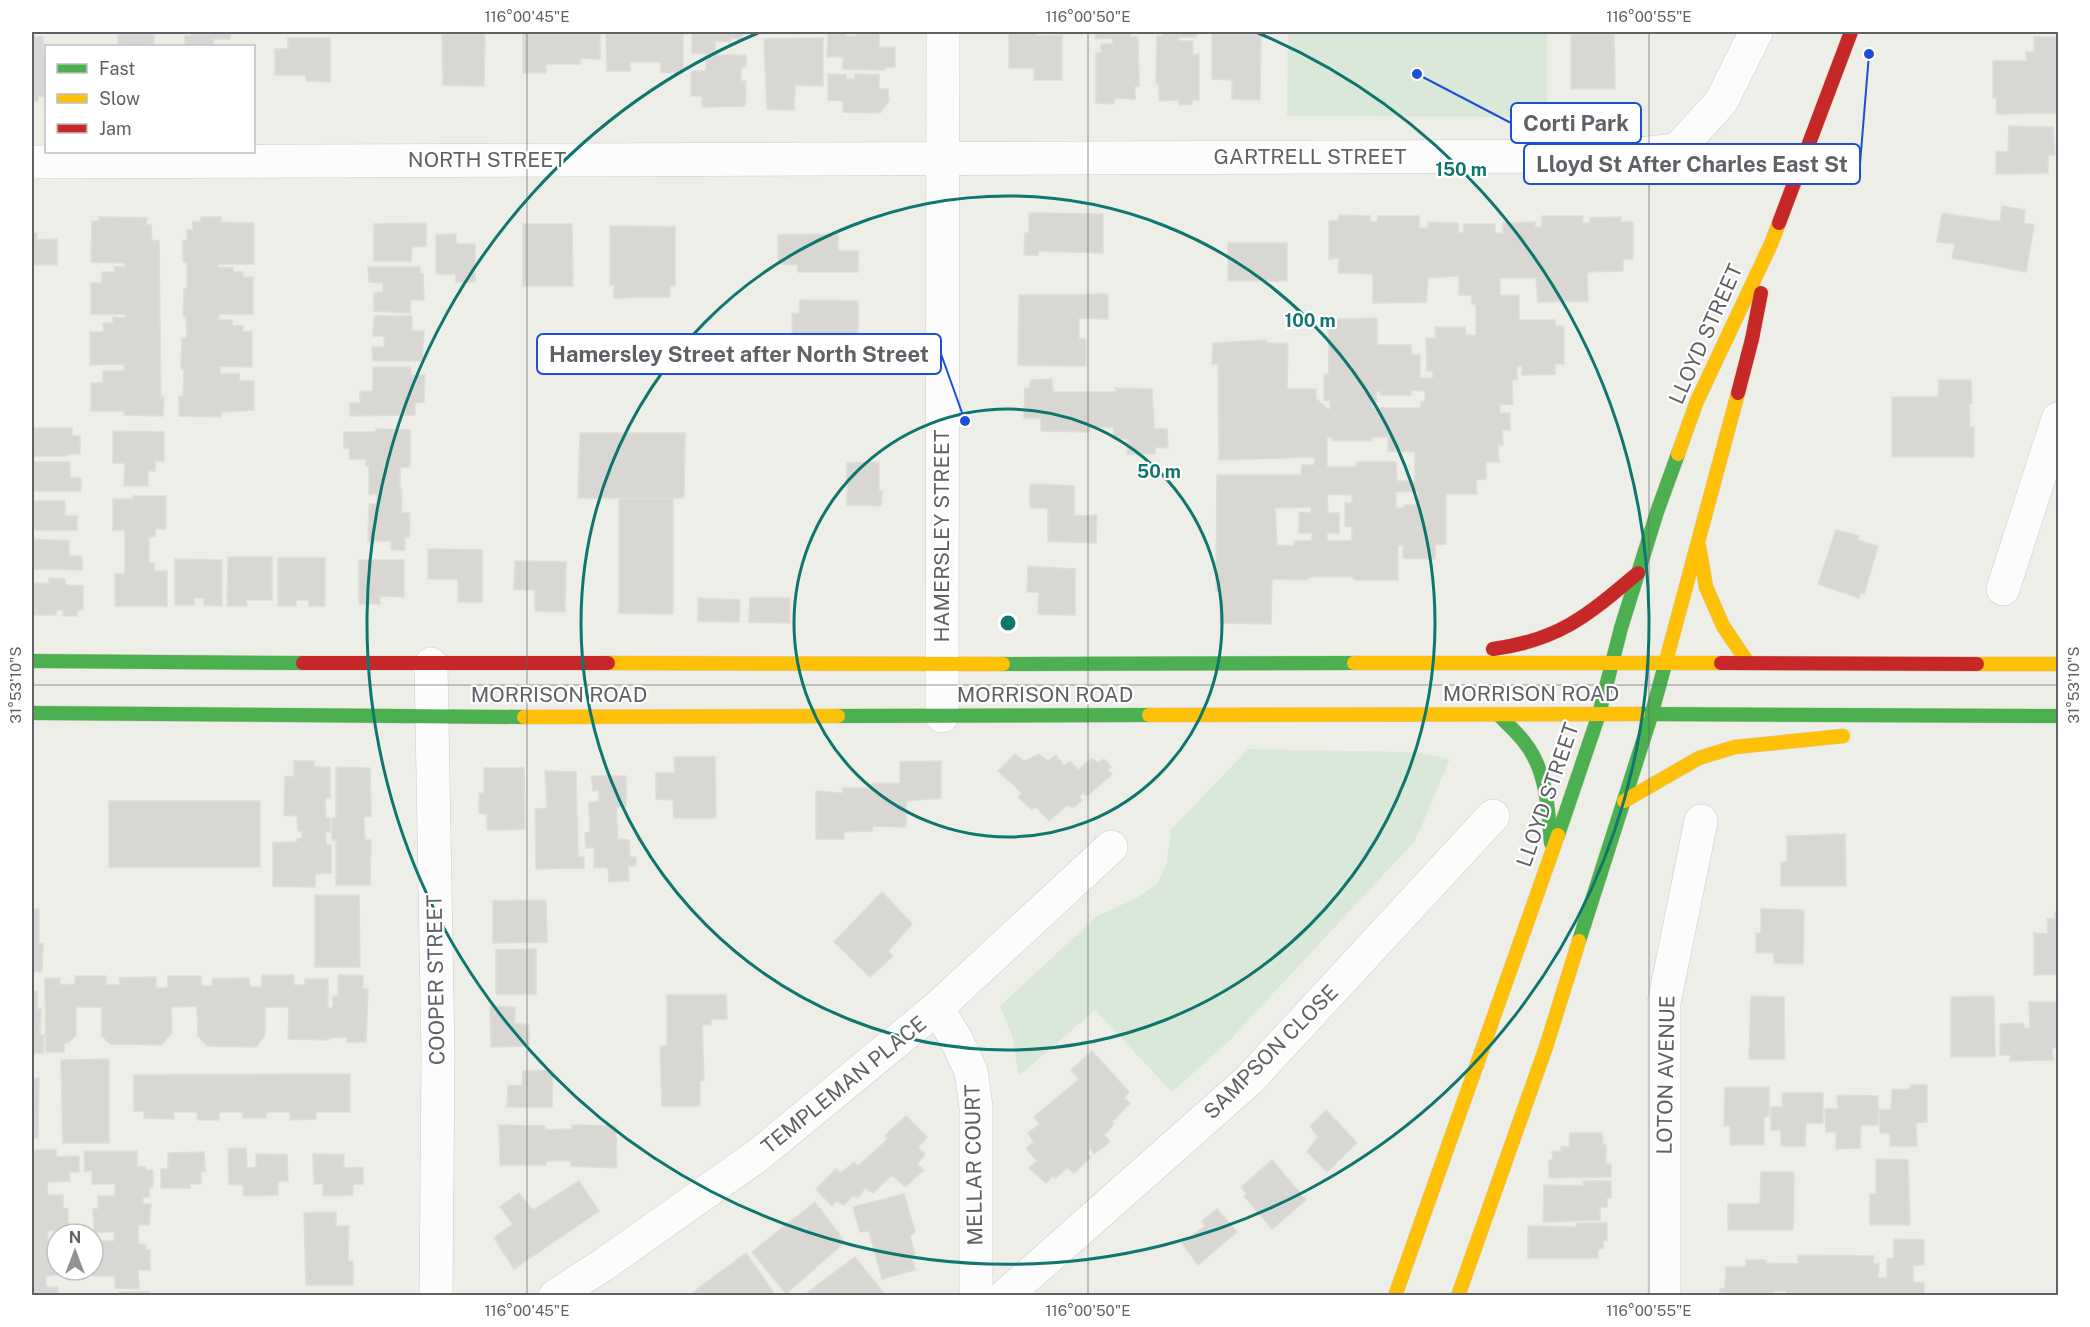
<svg xmlns="http://www.w3.org/2000/svg" width="2090" height="1327" viewBox="0 0 2090 1327" font-family="'Public Sans',sans-serif">
	<rect width="100%" height="100%" fill="#eeeee9"/>
	<!-- green -->
	<g fill="#d9e8d8">
		<path d="M1288,32H1547V117L1287,116Z"/>
		<path d="M1248,749L1414,752L1450,759L1415,841L1228,1042L1172,1092L1095,1010L1019,1076L1012,1035L1000,1006L1097,916L1135,899L1157,884L1167,863L1171,830Z"/>
	</g>
	<!-- building -->
	<g fill="#d8d7d4" stroke="#deddd8" stroke-width="1.5" fill-rule="evenodd">
		<path d="M118,32H154V44L118,45Z"/>
		<path d="M191,32H236L231,33L230,39H214L213,46H185V36H191Z"/>
		<path d="M442,32H485L484,86L443,85Z"/>
		<path d="M523,32H600V59L581,58L580,64H546V73H523Z"/>
		<path d="M606,32H683V73L661,72V62H630V71H607Z"/>
		<path d="M692,32H747L739,39L731,38V42L715,41V54L692,53Z"/>
		<path d="M828,32H846V36H856V32L879,33V47H895V67H885V70L843,69V57H827Z"/>
		<path d="M1009,32H1036L1037,36L1062,35V80H1034V68H1009Z"/>
		<path d="M1096,32H1130V37H1138L1139,86H1135V99L1114,98V104L1096,103V53H1101V44H1113L1112,38L1096,39Z"/>
		<path d="M1163,32H1196V37H1179V41H1193V55L1199,54V100H1192V104L1179,105V100L1159,101V84H1156L1157,36H1163Z"/>
		<path d="M1212,32H1261L1260,100L1232,99V80L1212,79Z"/>
		<path d="M1571,34H1614L1615,89H1571Z"/>
		<path d="M32,37H43V57H46V90H44V96L38,97V101H32Z"/>
		<path d="M2034,37H2058V113L1996,114L1997,98H1993V61H2027L2026,52H2034Z"/>
		<path d="M288,38H330V82L306,81V75H275V49H288Z"/>
		<path d="M823,38V86L795,85L794,110L767,109L764,39Z"/>
		<path d="M706,55H746V67H741V81H746L745,106L702,107V96H691V71H706Z"/>
		<path d="M828,74L846,75V79H855V74L879,75V89H888L889,101L880,113L843,112V101L828,100Z"/>
		<path d="M2009,126L2053,127L2055,155H2048V173L1996,174V151L2008,152Z"/>
		<path d="M2002,206L2025,210L2024,223L2034,225L2026,272L1952,258L1955,244L1937,242L1942,213L2000,222Z"/>
		<path d="M1029,213L1103,214V253L1038,251V255H1024L1025,233H1029Z"/>
		<path d="M1339,215L1370,216V222H1377L1378,216H1419V228H1428V222L1458,223V232L1464,233V224H1495V233L1503,234V223L1535,222V227H1542V216H1583L1582,223H1590V218L1621,217V222H1633V259H1623V271L1587,272L1588,301L1538,302L1536,278H1500V295H1519V320H1555V326H1564V364H1555V374L1522,375V366H1517V380H1512L1513,405L1500,404V413H1510V430H1502L1503,445H1498L1499,462H1486V479L1476,480L1477,494H1446V544L1435,545V559L1403,558V545H1398V580H1354V577H1308V580L1272,579L1271,624L1220,623L1221,591H1216L1217,475H1301L1302,465H1314L1315,457L1219,460L1218,364H1212L1213,343L1266,340V343H1288L1287,389H1316V398L1327,409H1330V401L1324,400V374H1329L1328,319L1377,318V345H1411L1412,355H1420V378H1433V371H1427L1426,338H1436L1435,327H1465L1466,335H1476V304H1472L1471,295H1459V276L1428,278L1426,302L1373,303V274L1338,273L1339,258L1329,259V221H1338ZM1411,390L1425,391V401L1421,402V408H1372L1371,402H1377L1376,392L1380,391V395H1411ZM1327,437H1332L1333,441H1372V437H1388V451L1415,452V481H1397L1396,462H1356V467H1327ZM1418,491V505H1404V508H1396V492ZM1327,494L1352,495V503H1345V526L1352,527V541H1327V533H1339V513H1328ZM1311,507V513L1299,512V533H1312V541H1294V546L1277,545L1275,508Z"/>
		<path d="M99,217L147,218L146,225H151L152,241L159,240L161,398L164,397L163,416L124,415V411H91V383H103V371H124V364L90,365V332H104L103,323H113V317L125,318V314H91V283H102V272H115L114,267H125V263L91,262L92,221H99Z"/>
		<path d="M201,217H221V222L254,223V264H218V267L233,268V272H243V277H253V314H220L218,320H232V326L243,325V332L252,331V367L220,366V374H239L240,381H254V410L221,412V417L179,416V396H183L184,369H181L182,338H187L186,317L183,316L184,289L187,288V262H183V240H187V230H193V222H201Z"/>
		<path d="M426,223V246L412,247L411,261H374V224Z"/>
		<path d="M523,224H572L573,286H523Z"/>
		<path d="M610,226L675,227V285H670V297L614,298V285H610Z"/>
		<path d="M37,233V240L57,239V265H32V234Z"/>
		<path d="M456,234V244H475V282H456V274H436V235Z"/>
		<path d="M838,234V251H858V272H798V265L778,264V235Z"/>
		<rect x="1228" y="243" width="59" height="38"/>
		<path d="M368,267H420V273L423,274L424,300H411L410,313L374,311V293L383,292V283L369,282Z"/>
		<path d="M1108,294V319L1079,318V339H1086V366L1018,365L1019,295Z"/>
		<path d="M800,300L858,301V340L853,341V368L824,367V371L793,370L792,313L799,314Z"/>
		<path d="M374,316H412V331H424L422,361H373L372,347H384V336H373Z"/>
		<path d="M373,367H410L411,375H425L424,402L415,403V415L350,416V403H360V391H373Z"/>
		<path d="M1052,379L1053,392H1116L1115,388L1152,389L1154,429H1167L1168,448L1155,447V454H1127L1128,439H1113L1114,427H1090V432L1041,431V418H1024L1025,388H1030V380Z"/>
		<path d="M1939,380H1971L1972,403L1969,404L1970,427H1974V457H1892V397H1938Z"/>
		<path d="M32,428H72V436H80V454H68L67,456H32Z"/>
		<path d="M376,429L410,430V467H400V488H402L401,513H410L409,537H405V550H391V541H368L369,504H377V494H369V466H366V459H349L350,448H344V432H376Z"/>
		<path d="M113,431L164,432V461H155V471H148V486H124L125,463H113Z"/>
		<path d="M580,433H685L684,498H578Z"/>
		<path d="M32,462H70V478H81V491H32Z"/>
		<path d="M879,462V491H882L881,506L847,505V463Z"/>
		<path d="M1030,484L1074,486V516L1097,515L1096,543L1048,541V508H1030Z"/>
		<path d="M133,496H166V529H155V537H149V563H154V571H167V606H115V574H125V530H113V499H133Z"/>
		<path d="M619,499H673V614L619,613Z"/>
		<path d="M32,501H65V516H77V530H32Z"/>
		<path d="M1836,530L1859,536L1857,540L1878,546L1864,594L1861,592L1859,598L1818,584Z"/>
		<path d="M32,539L69,541V556H82V570L32,569Z"/>
		<path d="M428,549L482,550V602H458V579H428Z"/>
		<path d="M228,557H272V600H246L247,606H227Z"/>
		<path d="M278,558H325V606H309V600H296V606H278Z"/>
		<path d="M175,559L222,560V606L204,605V598H194V605H175Z"/>
		<path d="M359,560H404V597L380,596V604H359Z"/>
		<path d="M515,561L566,562L565,612L535,611V590L514,589Z"/>
		<path d="M1028,566L1075,569V615L1038,614L1039,592H1027Z"/>
		<path d="M49,578L65,579L66,585L83,586V610H78L77,616H63V610H56V615H34L35,606H32V583H49Z"/>
		<path d="M698,598L740,600L739,622L698,621Z"/>
		<path d="M750,598H790V623L749,622Z"/>
		<path d="M1015,754L1024,761L1039,754L1048,761L1056,755L1064,766L1070,761L1078,770L1092,758L1098,763L1104,759L1111,767L1107,770L1112,774L1087,796L1083,793L1079,797L1082,800L1073,808L1067,805L1049,821L1036,807L1032,810L1018,797L1022,793L998,771Z"/>
		<path d="M674,757H715L716,818H674L673,800L656,799V773H675Z"/>
		<path d="M294,761H314V767H330V798H325L326,818H330L331,832H326V845H331V873L315,874V887L273,886V843L297,842V839L302,838V831H298L297,816L284,815L285,777L294,776Z"/>
		<path d="M941,761V798L906,801V827L873,826L872,831L844,832V839H816V791L843,793V788H872V783H900V762Z"/>
		<path d="M336,767L370,768L371,816L364,817L365,840H371L370,885H336V840H332V818H336Z"/>
		<path d="M484,768H524L525,829L487,830V814L479,813V793H484Z"/>
		<path d="M545,771L576,772L578,857H584V868L536,869L535,809L547,808Z"/>
		<path d="M591,776H626V806L616,807L618,839L629,840L630,857H636V866H628L629,881L609,882L608,868L594,867V848H586L585,833L590,832L589,803L599,801V790L593,791Z"/>
		<rect x="109" y="801" width="151" height="66"/>
		<path d="M1845,834L1846,886H1781V862L1787,861V836Z"/>
		<path d="M882,892L912,924L888,951L893,956L870,977L834,942Z"/>
		<path d="M315,895H359L360,967H315Z"/>
		<path d="M546,900L547,942L493,943V901Z"/>
		<path d="M32,909H39V943H43L42,972L32,971Z"/>
		<path d="M1761,909L1804,910L1803,964L1774,963V953H1756V933H1761Z"/>
		<path d="M2055,912H2058V974L2034,975V933L2048,934L2047,919H2055Z"/>
		<path d="M536,949V994H496V950Z"/>
		<path d="M262,975H294V985H305V979H328V1008H333V996H338V975H363V989H368L366,1042H347V1037L329,1038V1040L288,1039L289,1007H265V1035L256,1047L207,1046L198,1036L197,1006L171,1007L172,1033L161,1045L110,1044L102,1036V1007H76V1035L68,1043H64V1052H46L45,979L60,978V985L75,984V976H106V985H120L119,978L156,977V988H168V976H201V986H212L213,979L249,978L250,987H262Z"/>
		<path d="M32,991H37V1009H41L40,1035H44L43,1053H32Z"/>
		<path d="M667,995H726L727,1019H711V1025H702L704,1080L700,1081V1106H662L660,1046H667Z"/>
		<path d="M1751,996L1784,997L1785,1059H1749Z"/>
		<path d="M1994,996L1995,1057H1951V997Z"/>
		<path d="M2029,1002H2058V1048H2052L2053,1060L2010,1061V1055H2000V1024L2023,1023L2024,1028H2030Z"/>
		<path d="M490,1006L515,1007L514,1023L529,1025V1046L491,1047Z"/>
		<path d="M1092,1051L1129,1092L1124,1098L1130,1103L1112,1122L1114,1124L1104,1135L1110,1142L1094,1154L1091,1149L1087,1153L1091,1157L1074,1173L1067,1168L1056,1178L1053,1176L1046,1183L1029,1168L1037,1161L1026,1148L1034,1142L1028,1133L1040,1124L1034,1117L1079,1079L1071,1070Z"/>
		<path d="M109,1059V1143H63L61,1060Z"/>
		<path d="M553,1070L552,1107H507L508,1085L522,1086L523,1071Z"/>
		<path d="M350,1074V1112H316V1119L290,1120V1112H266V1118H243V1112H219V1120H198L197,1112H173L174,1119L144,1118V1111H134V1075Z"/>
		<path d="M39,1078L38,1138H32V1079Z"/>
		<path d="M1910,1085H1927V1122L1916,1123L1917,1146H1890V1133H1880L1879,1110H1891L1892,1090L1910,1089Z"/>
		<path d="M1725,1087H1769V1116L1764,1117V1145H1730V1126H1724Z"/>
		<path d="M1782,1093H1823V1123H1806L1805,1146H1781V1130H1771V1107H1783Z"/>
		<path d="M1837,1095L1878,1096V1125H1861L1860,1148L1836,1149V1132H1826L1825,1109H1838Z"/>
		<path d="M1326,1110L1357,1143L1327,1172L1307,1152L1318,1137L1310,1126Z"/>
		<path d="M906,1116L927,1137L918,1147L925,1154L917,1164L924,1170L905,1187L892,1175L873,1193L865,1188L858,1198L853,1195L844,1205L836,1201L832,1206L816,1189L836,1169L841,1173L854,1162L858,1166L888,1139L885,1135Z"/>
		<path d="M499,1125L545,1126V1130L572,1129V1125L616,1126L617,1168L571,1166V1161H546V1165H500Z"/>
		<path d="M1570,1133H1602L1603,1145H1606V1164H1611V1177L1549,1178V1160H1553L1552,1151H1562L1561,1147H1569Z"/>
		<path d="M246,1148L247,1168L256,1167V1154L287,1155L288,1181H278V1195L244,1196L243,1185H229L228,1149Z"/>
		<path d="M32,1150H56V1157L79,1156V1172H69L70,1181L47,1182L48,1195H63V1208L68,1209V1230L47,1231L48,1241H57V1270H67V1274L46,1276V1287H58V1296H32Z"/>
		<path d="M84,1151H137V1167H146V1170H153V1187H149V1197H143V1204H151L149,1225H138V1244L146,1245V1250H150V1270H138L139,1289L115,1288V1276H93V1256H98L97,1241H114V1232H94L93,1209H98V1196H115V1184H92V1171H85Z"/>
		<path d="M204,1152L205,1171H201V1184H190V1188H161V1169H168V1153Z"/>
		<path d="M313,1154L344,1155V1168L363,1167V1184H353V1195L323,1196V1184H314Z"/>
		<path d="M1876,1159L1908,1160L1910,1225H1870V1194H1876Z"/>
		<path d="M1272,1160L1306,1200L1272,1229L1244,1196L1247,1194L1241,1187Z"/>
		<path d="M1761,1172H1794L1793,1230H1728V1204H1760Z"/>
		<path d="M579,1181L599,1211L514,1269L494,1238L513,1224L500,1207L519,1193L533,1210Z"/>
		<path d="M1583,1181H1611V1198H1607V1207H1600V1220L1543,1222L1544,1185L1584,1186Z"/>
		<path d="M904,1194L915,1232L910,1236L915,1255L911,1256L915,1270L882,1279L869,1231L860,1232L853,1207Z"/>
		<path d="M815,1202L845,1242L786,1294L752,1252Z"/>
		<path d="M1217,1209L1237,1232L1198,1265L1182,1243L1205,1226L1202,1221Z"/>
		<path d="M336,1212V1226H349L348,1261H353V1285H306L304,1213Z"/>
		<path d="M1576,1223H1607V1240L1603,1241V1249H1598V1258H1528V1226L1576,1227Z"/>
		<path d="M1894,1239L1924,1240V1265H1913V1282L1924,1283V1296H1786V1291H1773L1774,1296H1720V1289L1725,1288L1726,1267H1746V1260H1766V1263L1798,1264V1255L1874,1256L1873,1264H1879L1878,1278H1887V1259L1894,1258Z"/>
		<path d="M746,1253L776,1296H688Z"/>
		<path d="M855,1257L886,1296H803Z"/>
		<path d="M119,1292H150L151,1296H118Z"/>
	</g>
	<g fill="none" stroke-linecap="round" stroke-linejoin="round">
		<defs>
			<g id="street">
				<path d="M32,162L1621,156L1677,150L1721,102L1756,32"/>
				<path d="M2003,589L2058,419"/>
				<path d="M431,664L438,1056L436,1296"/>
				<path d="M942,716L943,32"/>
				<path d="M937,1008L956,1039L971,1071L976,1107V1296"/>
				<path d="M555,1296L606,1263L757,1156L937,1008L1111,847"/>
				<path d="M1005,1296L1249,1080L1493,816"/>
				<path d="M1664,1296V1003L1701,821"/>
			</g>
			<g id="fast">
				<path d="M32,661L303,663"/>
				<path d="M1003,664L1354,663"/>
				<path d="M32,713L524,717"/>
				<path d="M1638,714L2058,716"/>
				<path d="M1499,715C1507,724 1518,733 1525,743C1547,771 1548,809 1551,843"/>
				<path d="M838,716L1149,715"/>
				<path d="M1558,835L1599,714L1621,628L1657,512L1678,454"/>
				<path d="M1579,941L1651,716L1666,661"/>
			</g>
			<g id="slow">
				<path d="M1678,454L1697,401L1771,244L1779,223"/>
				<path d="M1699,546L1706,587L1723,626L1748,663"/>
				<path d="M1666,661L1738,393"/>
				<path d="M608,663L1003,664"/>
				<path d="M1354,663H1721"/>
				<path d="M1977,664H2058"/>
				<path d="M1149,715L1638,714"/>
				<path d="M524,717L838,716"/>
				<path d="M1624,801L1699,758L1735,747L1843,736"/>
				<path d="M1395,1296L1558,835"/>
				<path d="M1458,1296L1546,1047L1579,941"/>
			</g>
			<g id="jam">
				<path d="M1779,223L1851,32"/>
				<path d="M1738,393L1752,339L1761,293"/>
				<path d="M1493,649C1560,640 1588,615 1638,573"/>
				<path d="M303,663H608"/>
				<path d="M1721,663L1977,664"/>
			</g>
		</defs>
		<!-- street casing -->
		<use href="#street" stroke="#cbcccb" stroke-width="34"/>
		<!-- fast casing -->
		<use href="#fast" stroke="#d3d0ba" stroke-width="15"/>
		<!-- slow casing -->
		<use href="#slow" stroke="#d3d0ba" stroke-width="15"/>
		<!-- jam casing -->
		<use href="#jam" stroke="#d3d0ba" stroke-width="15"/>
		<!-- street -->
		<use href="#street" stroke="#fcfcfc" stroke-width="33"/>
		<!-- fast -->
		<use href="#fast" stroke="#4caf50" stroke-width="14"/>
		<!-- slow -->
		<use href="#slow" stroke="#ffc107" stroke-width="14"/>
		<!-- jam -->
		<use href="#jam" stroke="#c62828" stroke-width="14"/>
	</g>
	<!-- ticks -->
	<path fill="none" stroke="#5f6166" stroke-width="1.5" stroke-opacity="0.45" d="M527,32V1296M1088,32V1296M1649,32V1296M32,685H2058"/>
	<!-- distance rings -->
	<g fill="none" stroke="#0f766e" stroke-width="3">
		<circle cx="1008" cy="623" r="214"/>
		<circle cx="1008" cy="623" r="427"/>
		<path d="M1258 33A641 641 0 1 1 758 33"/>
	</g>
	<g text-anchor="middle" stroke-width="4.5" stroke-linejoin="round" paint-order="stroke">
		<!-- street labels -->
		<g font-size="21" fill="#5f6166" stroke="#fff">
			<text x="1310" y="164">GARTRELL STREET</text>
			<text x="487" y="167">NORTH STREET</text>
			<text transform="translate(1706 334) rotate(-66)" y="7">LLOYD STREET</text>
			<text transform="translate(942 536) rotate(-90)" y="7">HAMERSLEY STREET</text>
			<text x="1531" y="701">MORRISON ROAD</text>
			<text x="559" y="702">MORRISON ROAD</text>
			<text x="1045" y="702">MORRISON ROAD</text>
			<text transform="translate(1548 795) rotate(-71)" y="7">LLOYD STREET</text>
			<text transform="translate(436 980) rotate(-91)" y="7">COOPER STREET</text>
			<text transform="translate(1271 1052) rotate(-45)" y="7">SAMPSON CLOSE</text>
			<text transform="translate(1666 1075) rotate(-89)" y="7">LOTON AVENUE</text>
			<text transform="translate(844 1085) rotate(-39)" y="7">TEMPLEMAN PLACE</text>
			<text transform="translate(974 1165) rotate(-91)" y="7">MELLAR COURT</text>
		</g>
	</g>
	<circle cx="1008" cy="623" r="9" fill="#0f766e" stroke="#fff" stroke-width="3"/>
	<g font-size="18" text-anchor="middle" font-weight="bold" fill="#0f766e" stroke="#fff" stroke-width="4.5" stroke-linejoin="round" paint-order="stroke">
		<text x="1461" y="176">150 m</text>
		<text x="1310" y="327">100 m</text>
		<text x="1159" y="478">50 m</text>
	</g>
	<!-- callouts -->
	<path fill="none" stroke="#1d4ed8" stroke-width="2" d="M1417 74L1511 123M1869 54L1860 164M965 421L941 354"/>
	<g fill="#1d4ed8" stroke="#fff" stroke-width="2">
		<circle cx="1417" cy="74" r="6"/>
		<circle cx="1869" cy="54" r="6"/>
		<circle cx="965" cy="421" r="6"/>
	</g>
	<g fill="#fff" stroke="#1d4ed8" stroke-width="2">
		<rect x="1511" y="103" width="130" height="40" rx="6"/>
		<rect x="1524" y="144" width="336" height="40" rx="6"/>
		<rect x="537" y="334" width="404" height="40" rx="6"/>
	</g>
	<g font-size="22" text-anchor="middle" font-weight="bold" fill="#5f6166">
		<text x="1576" y="131">Corti Park</text>
		<text x="1692" y="172">Lloyd St After Charles East St</text>
		<text x="739" y="362">Hamersley Street after North Street</text>
	</g>
	<!-- border -->
	<rect width="2090" height="1327" fill="none" stroke="#ffffff" stroke-width="66"/>
	<!-- legend -->
	<rect x="45" y="45" width="210" height="108" fill="#ffffff" stroke="#bfc0c2" stroke-width="1.5"/>
	<rect x="57" y="64" width="30" height="9" fill="#4caf50" stroke="#bfc0c2" stroke-width="1.5"/>
	<text x="99" y="75" font-size="18" fill="#5f6166">Fast</text>
	<rect x="57" y="94" width="30" height="9" fill="#ffc107" stroke="#bfc0c2" stroke-width="1.5"/>
	<text x="99" y="105" font-size="18" fill="#5f6166">Slow</text>
	<rect x="57" y="124" width="30" height="9" fill="#c62828" stroke="#bfc0c2" stroke-width="1.5"/>
	<text x="99" y="135" font-size="18" fill="#5f6166">Jam</text>
	<!-- north arrow -->
	<g transform="translate(75 1252)"><circle r="28" fill="#ffffff" stroke="#bfc0c2" stroke-width="1.5"/>
	<path d="M0-4.5L10 22L0 15L-10 22Z" fill="#919294"/>
	<text y="-9" font-size="16" font-weight="bold" text-anchor="middle" fill="#5f6166">N</text>
	</g>
	<rect x="33" y="33" width="2024" height="1261" fill="none" stroke="#5f6166" stroke-width="2"/>
	<g font-size="15" text-anchor="middle" fill="#5f6166">
		<text x="527" y="22">116°00'45"E</text>
		<text x="1088" y="22">116°00'50"E</text>
		<text x="1649" y="22">116°00'55"E</text>
		<text transform="translate(16 685) rotate(-90)" y="5">31°53'10"S</text>
		<text transform="translate(2074 685) rotate(-90)" y="5">31°53'10"S</text>
		<text x="527" y="1316">116°00'45"E</text>
		<text x="1088" y="1316">116°00'50"E</text>
		<text x="1649" y="1316">116°00'55"E</text>
	</g>
</svg>
